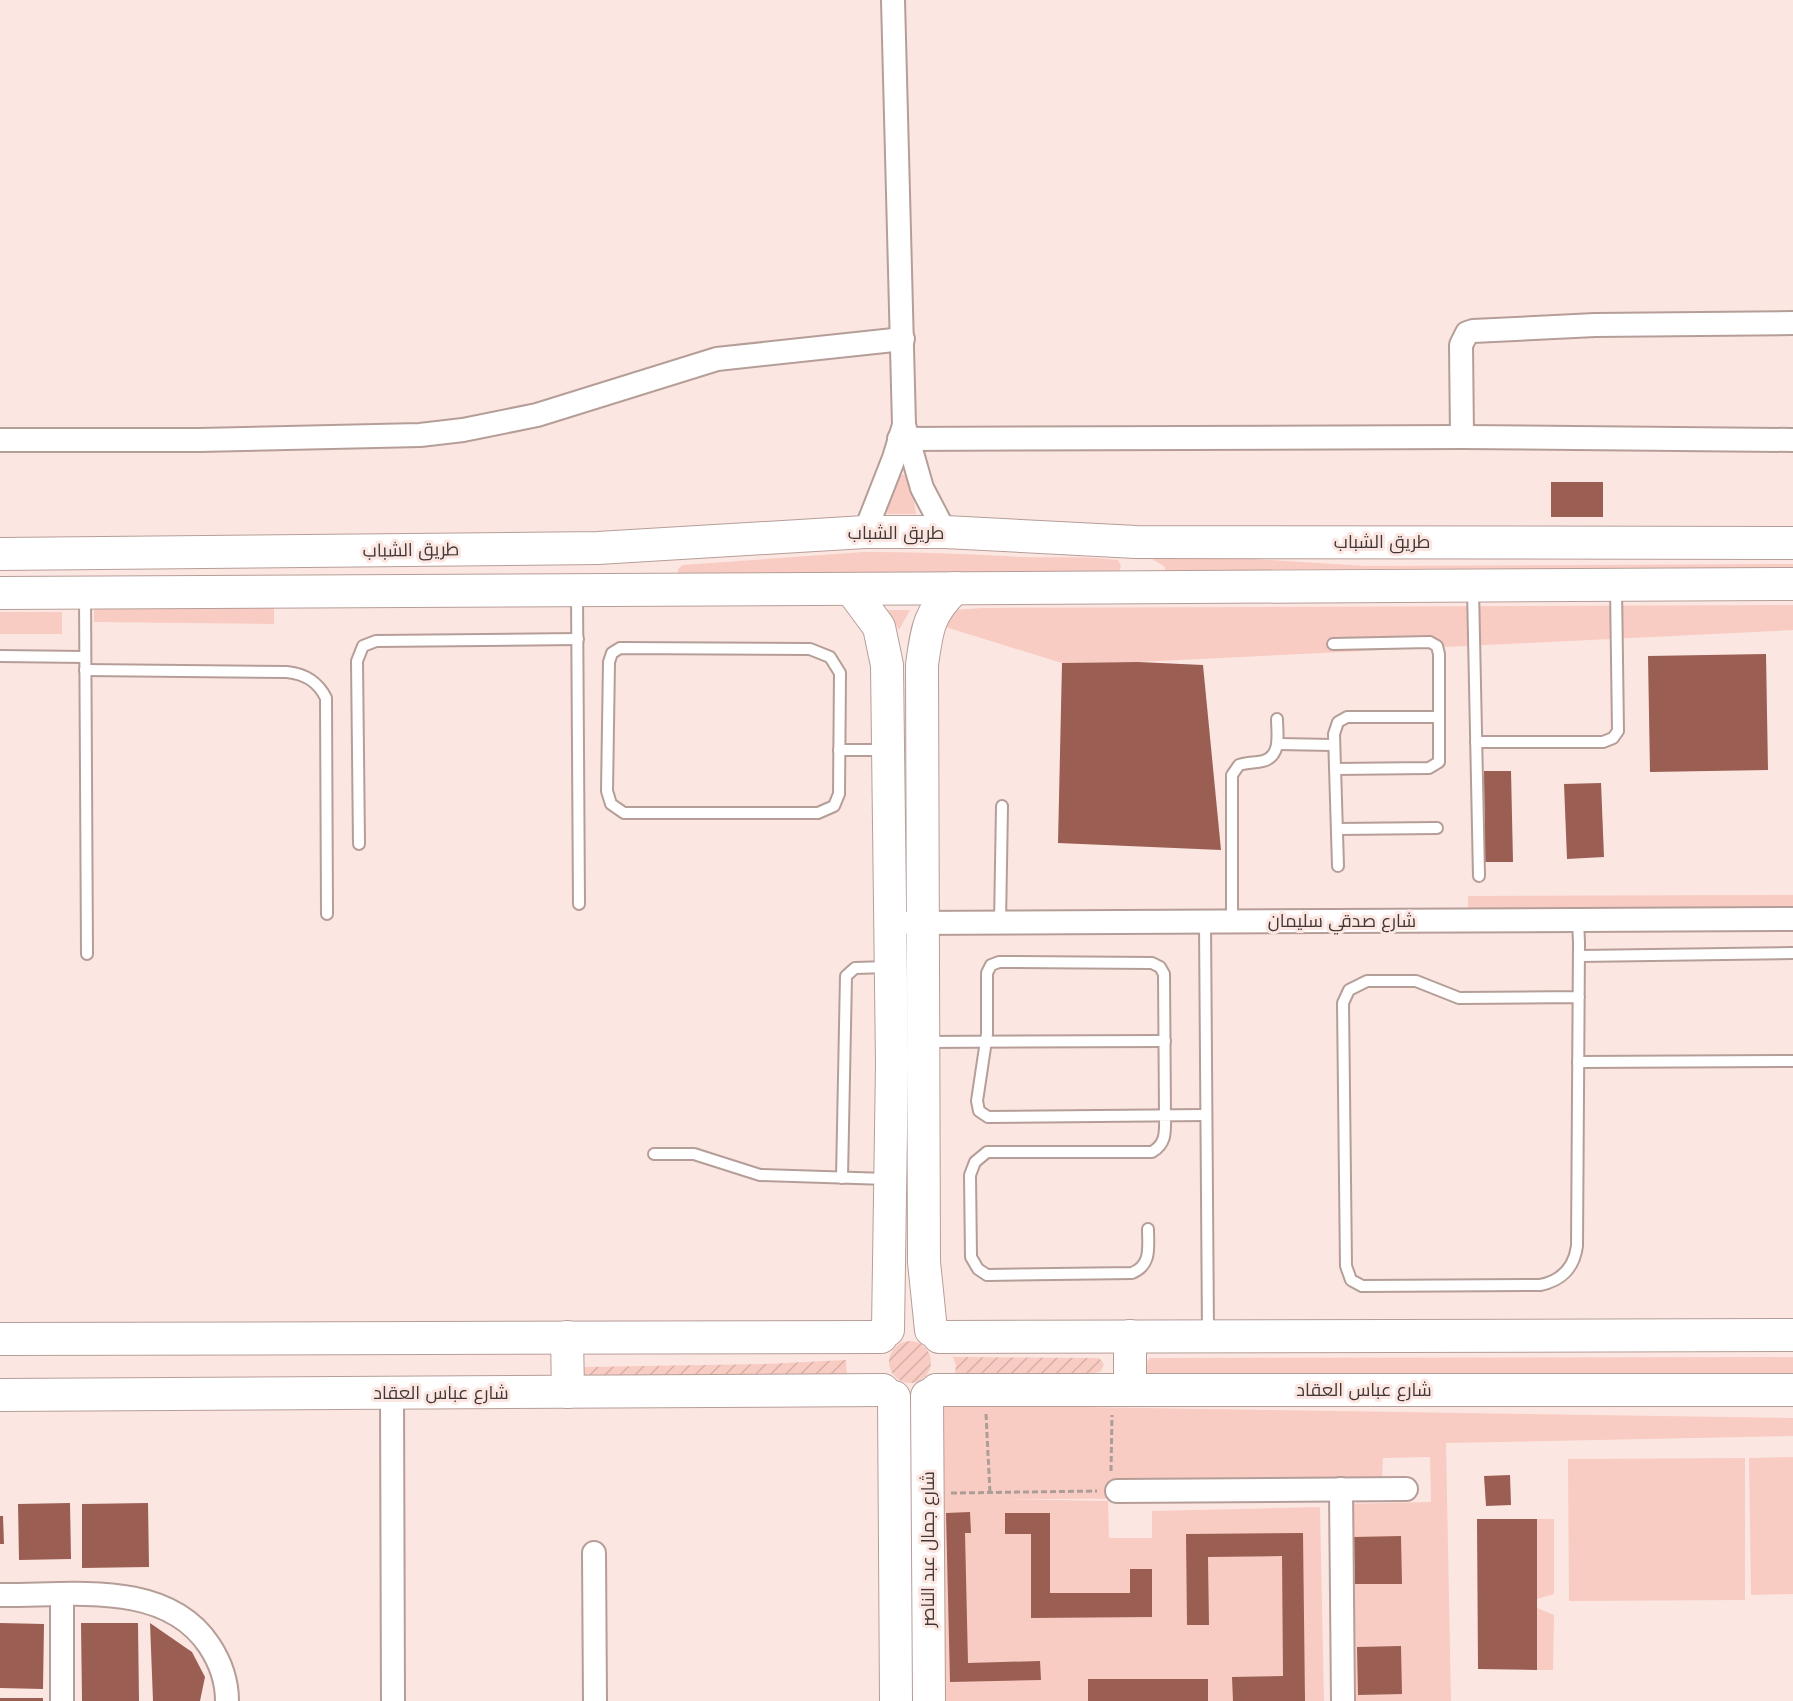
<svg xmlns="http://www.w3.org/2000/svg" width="1793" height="1701" viewBox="0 0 1793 1701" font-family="Jost,Cairo,sans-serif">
	<defs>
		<pattern id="garden-furrows" width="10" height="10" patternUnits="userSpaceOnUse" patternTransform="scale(1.5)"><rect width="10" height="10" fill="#f8ccc2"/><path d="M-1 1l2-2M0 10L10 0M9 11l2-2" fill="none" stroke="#d6b0a7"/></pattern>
	</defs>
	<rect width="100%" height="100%" fill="#fce6e2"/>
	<!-- park -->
	<g fill="#f8ccc2">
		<path d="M910,474L916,514H887L893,476Z"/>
		<path d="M863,552C916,552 968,554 1021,557C1053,558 1086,556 1118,560L1121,566L1119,572L678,578V569L683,565Z"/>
		<path d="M1141,552L1366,566L1793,564V576L1165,574V567Z"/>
		<path d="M94,601L274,603V624L94,622Z"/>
		<path d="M1793,605V630L1138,662L1062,663L939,625L953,610L982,608Z"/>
		<path d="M887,610H910L899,630Z"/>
		<rect x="0" y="612" width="62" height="22"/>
		<path d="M1793,895V914L1468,911V896Z"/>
		<path d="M1793,1357V1376H1148L1144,1365L1150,1358Z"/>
		<path d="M944,1405L1793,1418V1436L1446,1443L1451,1701H1345L1341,1504L1431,1502L1430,1457L1383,1458L1381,1498L999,1499L1108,1501L1109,1538H1152V1511L1320,1507L1324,1701H943L937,1499Z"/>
		<path d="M1793,1457V1594L1751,1595L1749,1458Z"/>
		<path d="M1745,1458V1600L1569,1601L1568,1459Z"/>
		<path d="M1537,1519H1554V1594L1537,1599Z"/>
		<path d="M1537,1608L1554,1615L1553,1670H1537Z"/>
	</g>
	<!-- garden -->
	<g fill="url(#garden-furrows)">
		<circle cx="910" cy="1362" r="21"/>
		<path d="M953,1357L1099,1358L1104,1364L1101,1371L1092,1374L995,1375L954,1383L956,1365Z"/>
		<path d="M846,1360L847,1380L583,1383L581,1369L586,1367L765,1364Z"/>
	</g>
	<!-- building -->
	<g fill="#9a5f52">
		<rect x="1551" y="482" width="52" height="35"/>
		<path d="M1766,654L1768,770L1650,772L1648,656Z"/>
		<path d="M1138,662L1203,665L1221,850L1058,843L1062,663Z"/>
		<path d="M1484,771H1511L1513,862H1485Z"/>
		<path d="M1601,783L1604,857L1567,859L1564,784Z"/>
		<path d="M1510,1475L1511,1505L1486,1506L1484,1476Z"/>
		<path d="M70,1503L71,1559L19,1560L18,1504Z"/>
		<path d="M148,1503L149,1567L82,1568V1504Z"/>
		<path d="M970,1512L971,1533H965L968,1663L1040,1661L1041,1680L950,1682L946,1513Z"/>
		<path d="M1005,1513H1050V1593H1130V1569H1152V1617L1031,1618V1534H1005Z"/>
		<path d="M0,1516H3L4,1544H0Z"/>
		<path d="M1477,1519H1537V1670L1478,1669Z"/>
		<path d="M1303,1533L1305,1701H1233L1232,1677L1283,1676L1282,1556L1208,1557L1209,1625H1187L1186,1534Z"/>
		<path d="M1401,1536L1402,1584H1355L1354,1537Z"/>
		<path d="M0,1623L44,1624L43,1689L0,1688Z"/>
		<path d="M81,1623H138L139,1701H82Z"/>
		<path d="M150,1623L192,1652L205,1677L200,1701H153Z"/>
		<path d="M1401,1646L1402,1694L1358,1695L1357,1647Z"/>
		<rect x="1088" y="1679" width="120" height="22"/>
		<rect x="0" y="1698" width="43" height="3"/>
	</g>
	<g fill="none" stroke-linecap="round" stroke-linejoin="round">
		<defs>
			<g id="lane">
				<path d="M1473,589L1479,876"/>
				<path d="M85,594L87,954"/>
				<path d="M577,594L579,904"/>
				<path d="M1333,644L1430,642L1437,646L1439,654V762L1429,768L1335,769"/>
				<path d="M620,648L810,649L830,657L840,673L839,794L834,806L818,813H624L611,804L607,791L609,662L612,653Z"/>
				<path d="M0,656L85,657"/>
				<path d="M85,670L287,672C306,674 318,682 326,698L327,914"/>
				<path d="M1476,742H1603L1613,738L1618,731L1616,588"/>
				<path d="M1278,744L1334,745"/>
				<path d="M839,750H886"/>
				<path d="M1337,829L1437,828"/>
				<path d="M359,844L357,661L363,646L376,641L578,639"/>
				<path d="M1338,866L1334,734L1338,722L1347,717H1439"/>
				<path d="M1578,920L1579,943L1577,1246C1574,1268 1561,1281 1540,1285L1362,1286L1351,1280L1346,1266L1343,1003L1349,990L1367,981H1416L1459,998L1579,997"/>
				<path d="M1205,922L1208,1333"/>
				<path d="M1232,922V775L1239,765C1247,762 1255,763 1263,761C1282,756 1277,733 1277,719"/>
				<path d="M1000,923L1002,806"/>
				<path d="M1579,956L1793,953"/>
				<path d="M925,1042L1165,1041"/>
				<path d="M1578,1062L1793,1061"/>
				<path d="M654,1154H694L760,1175L887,1179"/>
				<path d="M842,1178L846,976L855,968L888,967"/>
				<path d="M1148,1229C1148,1247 1152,1265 1132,1273L987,1275L978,1269L971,1257L970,1175L975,1162L987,1152H1152C1167,1143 1165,1131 1165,1116L1164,974L1160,967L1152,963L999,962L991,965L987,973V1034L977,1101L979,1111L988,1117L1206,1115"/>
			</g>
			<g id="street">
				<path d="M904,425L922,488L945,532"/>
				<path d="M1462,437L1461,345L1467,333L1473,331L1595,325L1793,323"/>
				<path d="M899,439L1462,437L1793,440"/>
				<path d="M0,440H199L420,435L463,430L537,415L717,359L903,339"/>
				<path d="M865,532L894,458L904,425L893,0"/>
				<path d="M907,923L1793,919"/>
				<path d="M392,1393L393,1701"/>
				<path d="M1341,1489L1343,1701"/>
				<path d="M1117,1491L1406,1489"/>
				<path d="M594,1553L595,1701"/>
				<path d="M0,1595C69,1596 165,1579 209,1645C221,1663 227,1680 227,1701"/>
				<path d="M62,1701V1595"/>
			</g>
			<g id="secondary">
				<path d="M0,554L598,548L865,532H945L1136,542L1793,543"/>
				<path d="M851,589L879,627L887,665L892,1064L888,1330"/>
				<path d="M0,593L1793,584"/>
				<path d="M931,1330L924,1262L922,665C927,629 928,614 955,588"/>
				<path d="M1130,1336V1390"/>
				<path d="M567,1337L568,1392"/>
				<path d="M939,1337L1793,1335"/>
				<path d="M0,1339L881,1337"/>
				<path d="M936,1390H1793"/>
				<path d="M0,1395L883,1390"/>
				<path d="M927,1396L929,1701"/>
				<path d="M894,1397L896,1701"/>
			</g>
		</defs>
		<!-- lane casing -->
		<use href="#lane" stroke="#b69e98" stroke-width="14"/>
		<!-- street casing -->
		<use href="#street" stroke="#b69e98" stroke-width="26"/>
		<!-- secondary casing -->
		<use href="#secondary" stroke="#b69e98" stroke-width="34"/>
		<!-- path -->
		<g stroke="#ad9d99" stroke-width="3" stroke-dasharray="6 3" stroke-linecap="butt">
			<path d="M986,1414L990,1493"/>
			<path d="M1111,1471L1112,1415"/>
			<path d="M951,1493L1097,1491"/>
		</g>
		<!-- lane -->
		<use href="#lane" stroke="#fff" stroke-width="10"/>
		<!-- street -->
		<use href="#street" stroke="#fff" stroke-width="22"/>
		<!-- secondary -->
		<use href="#secondary" stroke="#fff" stroke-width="32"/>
	</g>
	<g text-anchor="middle" stroke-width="6" stroke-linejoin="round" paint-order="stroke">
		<!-- street labels -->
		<g font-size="18" fill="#413735" stroke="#fce6e2">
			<text x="896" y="539">طريق الشباب</text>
			<text x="1382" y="548">طريق الشباب</text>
			<text transform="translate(411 550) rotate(-1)" y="6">طريق الشباب</text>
			<text x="1342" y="927">شارع صدقي سليمان</text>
			<text x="1364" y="1396">شارع عباس العقاد</text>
			<text x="441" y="1399">شارع عباس العقاد</text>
			<text transform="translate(928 1549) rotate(-90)" y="6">شارع جمال عبد الناصر</text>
		</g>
	</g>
</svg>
